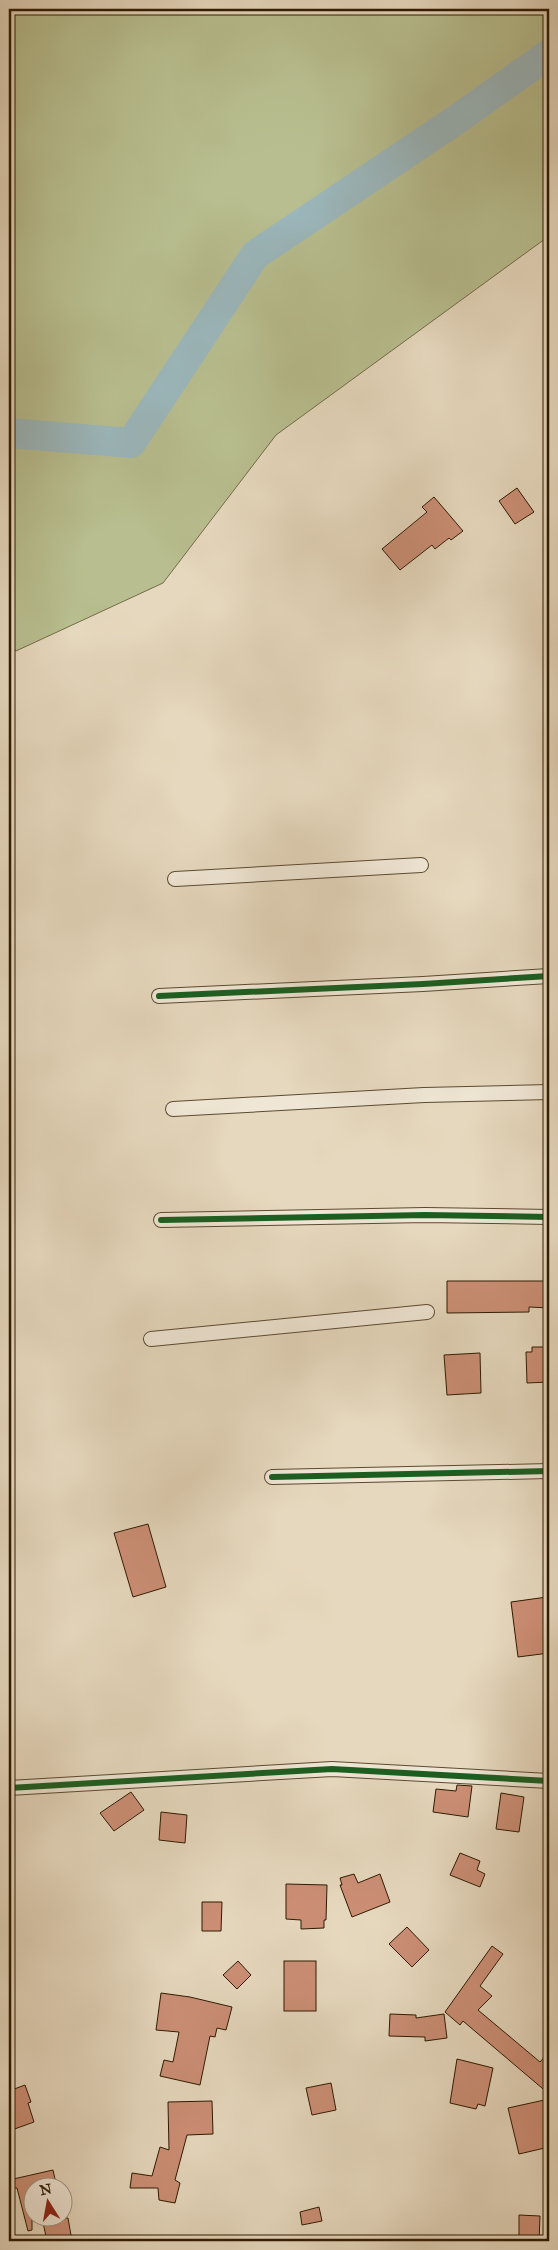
<svg xmlns="http://www.w3.org/2000/svg" width="558" height="2250" viewBox="0 0 558 2250" font-family="'IM FELL Great Primer',serif">
	<rect width="100%" height="100%" fill="#e6d8be"/>
	<filter id="stains"><feTurbulence type="fractalNoise" baseFrequency=".004" numOctaves="4"/><feColorMatrix values="0 0 0 0 .2 0 0 0 0 .09 0 0 0 0 .02 0 0 0 .5 -.17"/></filter>
	<radialGradient id="worn" r=".72"><stop offset=".6" stop-color="#630" stop-opacity="0"/><stop offset="1" stop-color="#630" stop-opacity=".3"/></radialGradient>
	<!-- green -->
	<path fill="#b8be8f" stroke="#736c48" d="M9,9H549V236L276,435L163,583L16,651L9,647Z"/>
	<g fill="none" stroke-linecap="round" stroke-linejoin="round">
		<!-- river -->
		<path stroke="#9bb7bc" stroke-width="30" d="M9,433L131,443L255,255L456,120L549,54"/>
	</g>
	<!-- building -->
	<g fill="#cc8f76" stroke="#2e1a00">
		<path d="M517,488L534,512L515,524L499,501Z"/>
		<path d="M434,497L463,531L451,540L449,538L435,549L432,545L400,570L382,549L427,512L422,507Z"/>
		<path d="M447,1281H549V1308L529,1307V1312L447,1313Z"/>
		<path d="M532,1347H549V1382L527,1383L526,1352H532Z"/>
		<path d="M480,1353L481,1393L447,1395L444,1355Z"/>
		<path d="M148,1524L166,1587L133,1597L114,1533Z"/>
		<path d="M547,1597L549,1653L518,1657L511,1602Z"/>
		<path d="M457,1785L472,1786L468,1817L433,1812L436,1789L456,1791Z"/>
		<path d="M131,1792L144,1810L114,1831L100,1813Z"/>
		<path d="M501,1793L524,1797L519,1832L496,1829Z"/>
		<path d="M161,1812L187,1815L185,1843L159,1840Z"/>
		<path d="M460,1853L480,1861L477,1870L485,1874L480,1887L450,1875Z"/>
		<path d="M354,1874L358,1883L380,1874L390,1902L352,1917L340,1885H342L340,1878Z"/>
		<path d="M286,1884L327,1885L326,1920H324V1928L301,1929V1920L286,1919Z"/>
		<path d="M202,1902H222L221,1931H202Z"/>
		<path d="M407,1927L429,1950L412,1967L389,1944Z"/>
		<path d="M492,1946L503,1954L480,1986L492,1996L478,2010L540,2062L549,2052V2094L463,2021L460,2025L445,2012Z"/>
		<path d="M238,1961L251,1975L237,1989L223,1975Z"/>
		<rect x="284" y="1961" width="32" height="50"/>
		<path d="M161,1993L190,1997L232,2007L226,2030L217,2028L215,2037L210,2036L200,2085L160,2076L164,2060L173,2062L179,2032L156,2030Z"/>
		<path d="M390,2014L416,2015V2018L444,2014L447,2038L425,2041V2037L389,2036Z"/>
		<path d="M457,2059L493,2068L485,2106L478,2104L476,2109L450,2103Z"/>
		<path d="M331,2083L336,2110L312,2115L306,2088Z"/>
		<path d="M25,2085L31,2102L28,2103L34,2122L9,2131V2091Z"/>
		<path d="M549,2099V2147L519,2154L508,2108Z"/>
		<path d="M212,2101L213,2134L187,2135L175,2180L180,2183L175,2203L159,2200L158,2188H130L132,2173L152,2176L160,2147L169,2150L168,2102Z"/>
		<path d="M53,2170L57,2188H32V2230L28,2231L17,2188H9V2180Z"/>
		<path d="M319,2207L322,2221L302,2225L300,2212Z"/>
		<path d="M519,2215L540,2216L539,2241H519Z"/>
		<path d="M42,2218H68L72,2241H47Z"/>
	</g>
	<g fill="none" stroke-linecap="round" stroke-linejoin="round">
		<defs>
			<g id="minor">
				<path d="M175,879L421,865"/>
				<path d="M159,996L423,984L549,976"/>
				<path d="M173,1109L424,1095L549,1092"/>
				<path d="M161,1220L425,1215L549,1217"/>
				<path d="M151,1339L427,1312"/>
				<path d="M272,1477L549,1471"/>
				<path d="M9,1788L332,1769L549,1781"/>
			</g>
		</defs>
		<!-- minor casing -->
		<use href="#minor" stroke="#5c4a30" stroke-width="16"/>
		<!-- minor -->
		<use href="#minor" stroke="#efe6d5" stroke-width="14"/>
		<defs>
			<g id="cycleway">
				<path d="M159,996L423,984L549,976"/>
				<path d="M161,1220L425,1215L549,1217"/>
				<path d="M272,1477L549,1471"/>
				<path d="M9,1788L332,1769L549,1781"/>
			</g>
		</defs>
		<!-- cycleway casing -->
		<use href="#cycleway" stroke="#efe6d5" stroke-width="9"/>
		<!-- cycleway -->
		<use href="#cycleway" stroke="#1b5e20" stroke-width="6"/>
	</g>
	<!-- margin -->
	<rect width="558" height="2250" fill="none" stroke="#e6d8be" stroke-width="30"/>
	<rect x="10" y="10" width="538" height="2230" fill="none" stroke="#2e1a00" stroke-width="2.5"/>
	<rect x="15" y="15" width="528" height="2220" fill="none" stroke="#2e1a00"/>
	<!-- north arrow -->
	<g transform="translate(48 2202) rotate(349)"><circle r="24" fill="#efe6d5" stroke="#a29480"/>
	<path d="M0-4L9 19L0 12L-9 19Z" fill="#8f2418"/>
	<text y="-8" font-size="14" font-weight="bold" text-anchor="middle" fill="#2e1a00">N</text>
	</g>
	<rect width="100%" height="100%" filter="url(#stains)"/>
	<rect width="100%" height="100%" fill="url(#worn)"/>
</svg>
